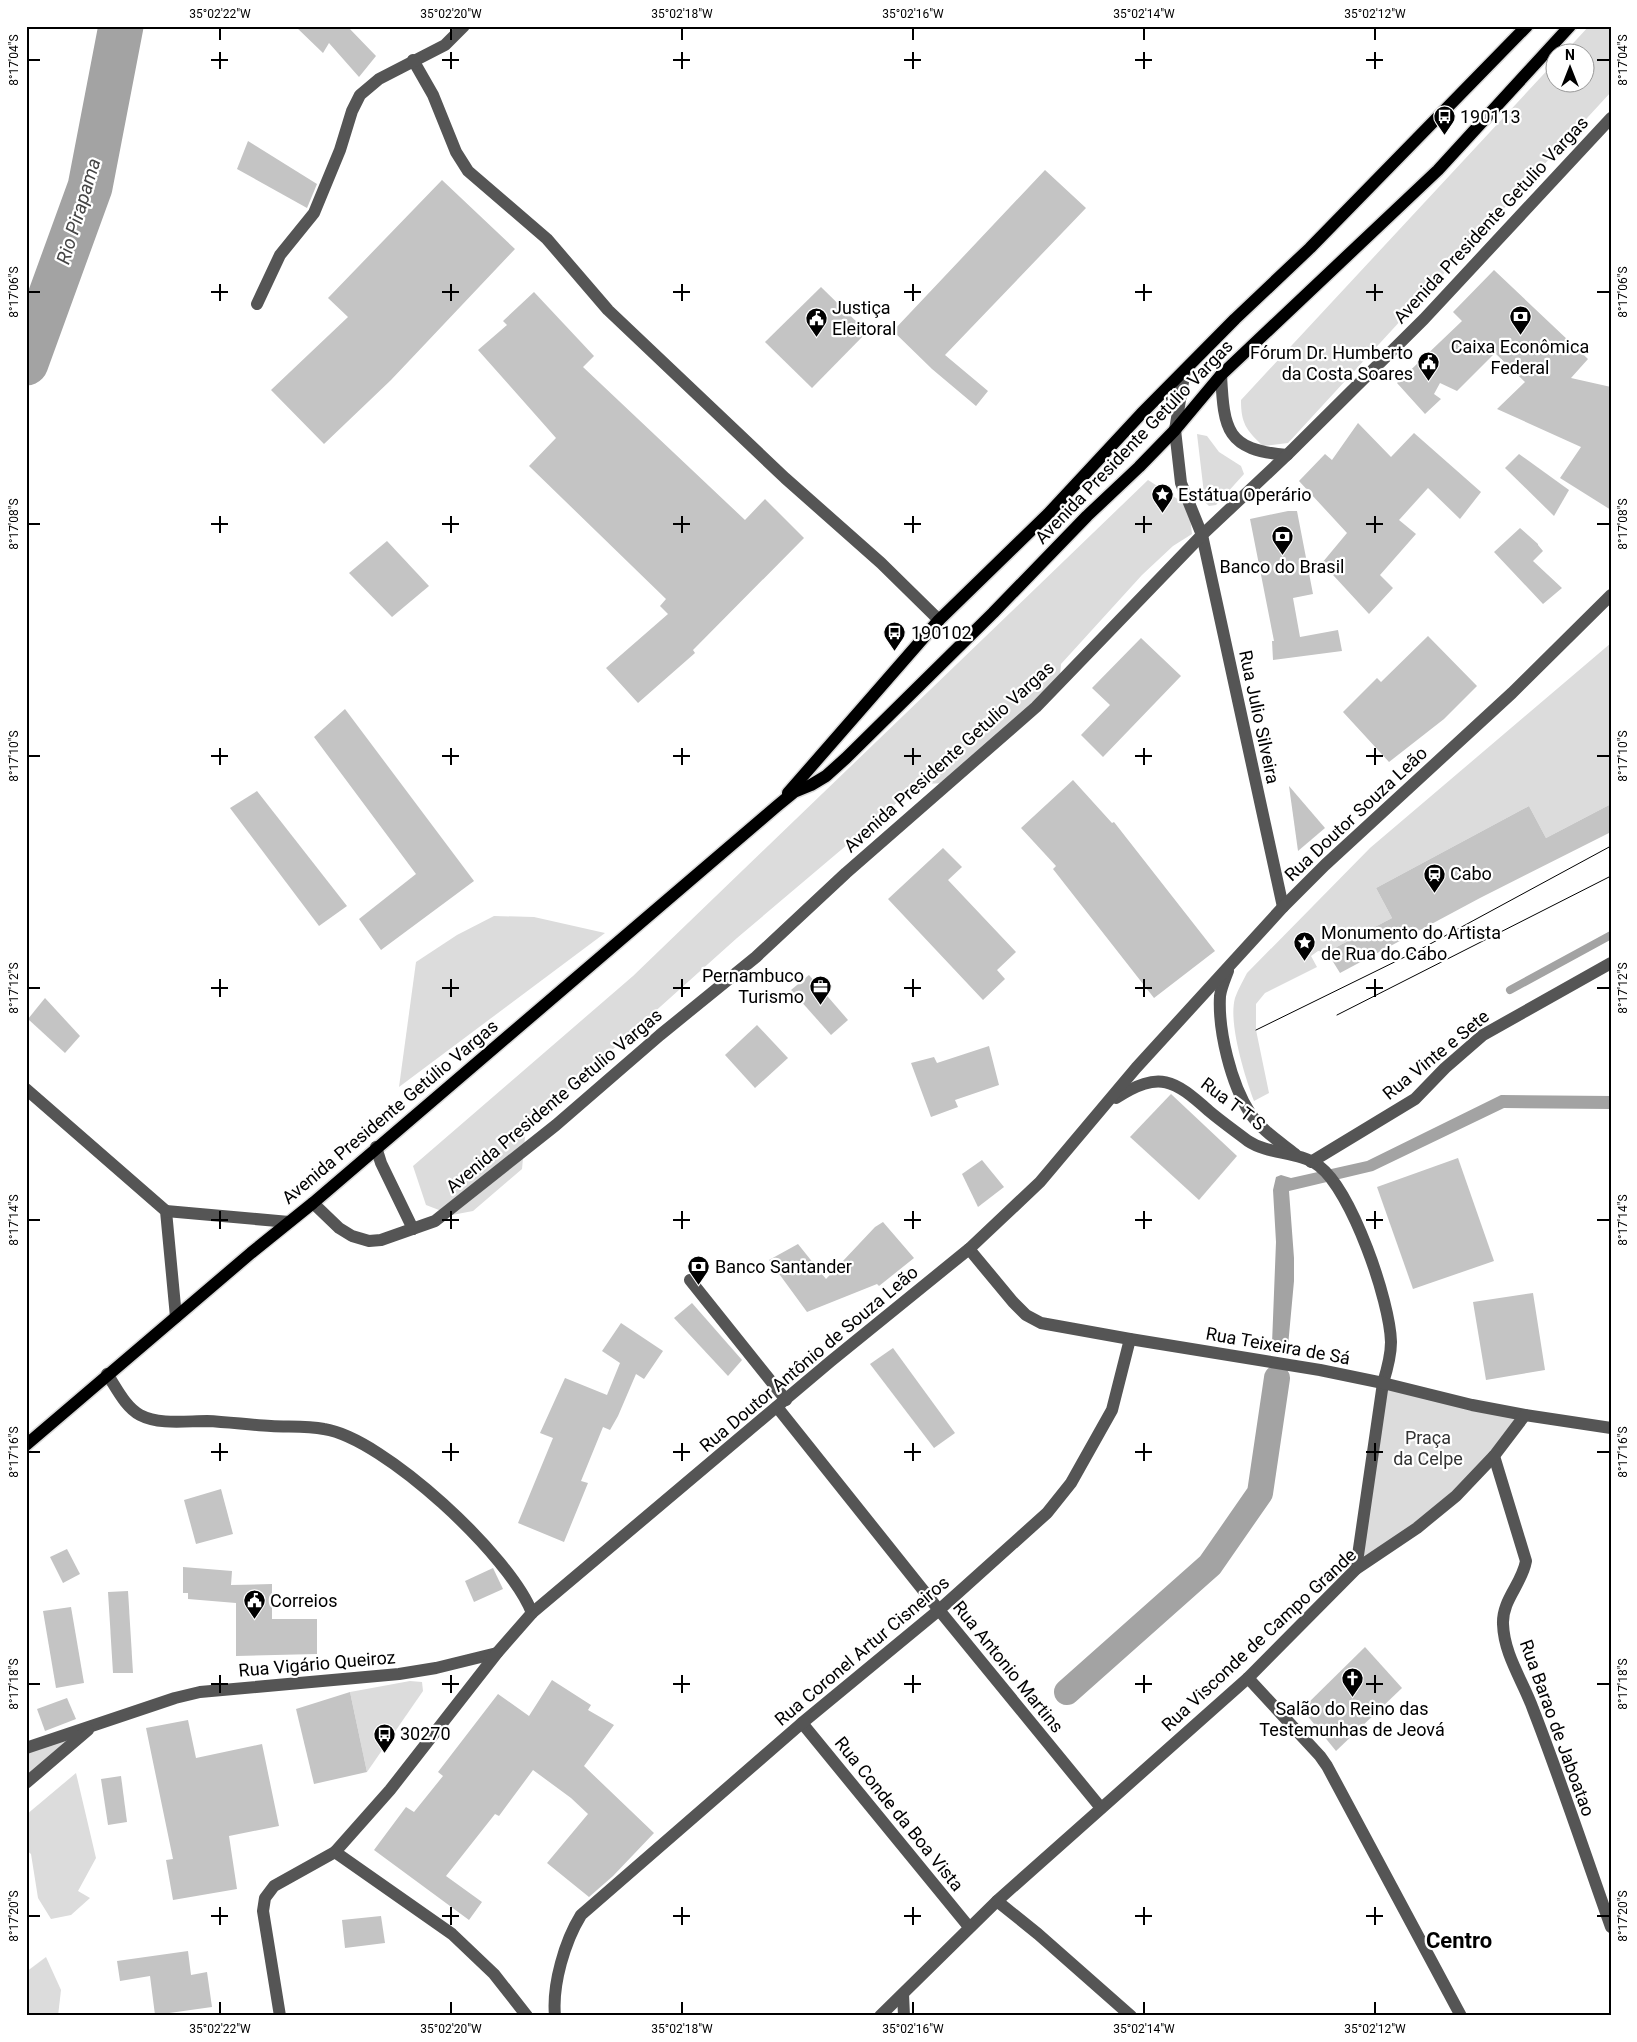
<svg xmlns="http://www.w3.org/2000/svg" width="1637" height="2042" viewBox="0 0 1637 2042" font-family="Roboto,sans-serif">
	<rect width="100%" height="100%" fill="#fff"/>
	<!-- green -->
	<g fill="#dcdcdc">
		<path d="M1589,26H1611V92L1288,443L1263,446C1246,430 1241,423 1241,400L1554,63V82H1584V52H1565Z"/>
		<path d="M1197,434L1207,436L1219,452L1241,466L1244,474L1216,505L1209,506L1205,502Z"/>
		<path d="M1148,480L1179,500L1189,509L1192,534L1173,546L1142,575L1061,664L1059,690L950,783L919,784L737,938L526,1127L522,1169L473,1211L452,1215L426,1205L413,1166L633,976Z"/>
		<path d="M1611,643V804L1546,838L1529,806L1376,888L1392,918L1327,952L1318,951L1311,956L1317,967L1265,993L1256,1004V1030L1269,1093L1254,1101C1245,1077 1228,1023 1235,998C1238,989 1243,981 1247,973L1370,848Z"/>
		<path d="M494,916L534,917L605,933L399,1087L416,962L457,935Z"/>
		<path d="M1383,1383L1525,1415L1461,1492L1356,1569Z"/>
		<path d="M410,1681L422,1682L423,1691L367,1772L350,1692Z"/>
		<path d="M93,1725L26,1783V1748Z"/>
		<path d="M76,1773L96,1858L78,1891L90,1898L71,1915L51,1919L38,1898L31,1854L26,1850V1815Z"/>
		<path d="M46,1957L61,1990L58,2016H26V1972Z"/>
	</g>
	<!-- water -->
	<path fill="#a3a3a3" d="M1501,1095L1611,1096V1109L1504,1108L1373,1171L1289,1191L1294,1258V1281L1288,1346L1272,1344L1276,1242L1273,1190L1276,1177L1281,1175L1291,1178L1367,1161Z"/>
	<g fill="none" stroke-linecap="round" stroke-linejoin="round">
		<!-- stream -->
		<path stroke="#a3a3a3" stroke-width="8" d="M1510,990L1611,935"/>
		<!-- canal -->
		<path stroke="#a3a3a3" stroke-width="26" d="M1067,1692L1210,1565L1260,1493L1277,1378"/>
		<!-- river -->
		<path stroke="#a3a3a3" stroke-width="45" d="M26,363L90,187L121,26"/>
	</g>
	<!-- building -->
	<g fill="#c4c4c4">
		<path d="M295,26H347L376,56L359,77L329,43L323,53Z"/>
		<path d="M248,141L317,184L307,208L237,169Z"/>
		<path d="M1045,170L1086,208L945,355L988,391L976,406L932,369L893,331Z"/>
		<path d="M442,180L515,249L391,380L324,444L271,390L348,317L328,298Z"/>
		<path d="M1494,270L1588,359L1571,378L1611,387V510L1560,478L1581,447L1497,409L1525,382L1495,353L1457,391L1440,383L1434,394L1441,399L1425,414L1397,383L1462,321L1453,312Z"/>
		<path d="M821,287L867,332L812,388L765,342Z"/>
		<path d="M534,292L594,356L583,367L745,520L765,499L804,538L693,650L695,653L638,703L606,668L668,614L660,606L666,599L529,466L556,438L478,350L507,325L503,321Z"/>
		<path d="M1358,423L1391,457L1414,433L1481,492L1460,519L1428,488L1399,520L1416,534L1380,575L1393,588L1369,614L1322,563L1347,533L1299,481L1325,454L1332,460Z"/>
		<path d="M1519,454L1569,490L1554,516L1505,468Z"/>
		<path d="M1288,511H1297L1313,594L1293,598L1300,637L1338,630L1342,651L1273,660L1272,641H1274L1250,519Z"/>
		<path d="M1520,528L1538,544V545L1543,551L1533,561L1562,588L1543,604L1494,552Z"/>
		<path d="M387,541L429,586L392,617L349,573Z"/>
		<path d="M1428,636L1477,686L1444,719L1389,762L1343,712L1377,678L1381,682Z"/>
		<path d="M1141,638L1181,676L1103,757L1081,735L1110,705L1092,688Z"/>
		<path d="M345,709L474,881L381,950L359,919L416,874L314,737Z"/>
		<path d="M1073,780L1112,823L1114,822L1215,951L1154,998L1053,869L1056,866L1021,828Z"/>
		<path d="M1289,786L1325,828L1298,851Z"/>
		<path d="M257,791L347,906L319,926L230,808Z"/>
		<path d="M1611,804V832L1480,898L1340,973L1327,952L1392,918L1376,888L1529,806L1546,838Z"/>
		<path d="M943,848L962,867L948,880L1016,952L997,970L1005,979L983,1000L888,899Z"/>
		<path d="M809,975L848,1020L831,1035L791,990Z"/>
		<path d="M45,998L80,1036L65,1053L28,1019Z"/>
		<path d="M757,1025L788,1058L755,1088L725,1055Z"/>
		<path d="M989,1046L999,1085L955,1100L958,1107L931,1117L911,1063L934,1057L937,1063Z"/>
		<path d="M1171,1094L1237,1156L1199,1200L1130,1137Z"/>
		<path d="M1458,1158L1494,1261L1413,1289L1377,1187Z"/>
		<path d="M982,1160L1004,1187L978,1207L962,1174Z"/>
		<path d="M883,1222L914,1258L879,1286L877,1284L807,1312L769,1260L798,1244L826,1279L875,1227Z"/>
		<path d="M1533,1293L1545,1370L1486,1380L1473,1302Z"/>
		<path d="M692,1303L742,1360L728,1376L674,1318Z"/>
		<path d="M621,1323L663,1351L644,1379L636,1374L618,1416L610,1430L603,1427L581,1481L588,1483L564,1542L518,1523L553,1438L540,1433L565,1378L607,1395L620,1363L602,1351Z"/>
		<path d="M893,1348L955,1433L934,1448L870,1364Z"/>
		<path d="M221,1489L233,1534L196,1544L184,1500Z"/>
		<path d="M67,1549L80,1574L63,1583L50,1557Z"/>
		<path d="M183,1567L232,1571L231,1585L272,1584V1619H317V1654L236,1656V1603L188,1599V1593H183Z"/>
		<path d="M493,1568L503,1589L474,1602L465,1581Z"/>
		<path d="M128,1591L133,1673H113L108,1592Z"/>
		<path d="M71,1607L84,1683L56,1688L43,1611Z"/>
		<path d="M1365,1647L1402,1688L1336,1751L1302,1709Z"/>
		<path d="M552,1680L591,1705L588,1710L614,1725L584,1766L654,1833L613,1876L589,1897L547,1863L588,1814L571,1798L533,1770L499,1816L495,1814L446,1876L482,1902L469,1920L374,1850L406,1807L414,1812L443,1776L438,1772L498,1694L529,1716Z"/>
		<path d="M350,1692L367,1772L314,1784L296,1709Z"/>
		<path d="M67,1698L76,1719L45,1731L37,1709Z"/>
		<path d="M188,1720L196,1758L262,1744L279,1826L229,1836L237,1889L173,1900L166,1860L173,1859L146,1728Z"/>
		<path d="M121,1776L127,1822L108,1825L101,1779Z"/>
		<path d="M381,1916L385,1943L345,1948L342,1920Z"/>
		<path d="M188,1951L191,1975L207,1972L212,2007L155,2015L150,1976L120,1981L117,1961Z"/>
	</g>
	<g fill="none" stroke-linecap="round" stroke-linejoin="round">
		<defs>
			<g id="major">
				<path d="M788,793L939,620L1048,514L1141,414L1235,319L1310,248L1527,26"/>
				<path d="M26,1445L251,1253L313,1203L777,806L794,792L811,785L826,776L846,758L993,613L1087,516L1139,467L1175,430L1221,375L1438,170L1570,26"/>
			</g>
		</defs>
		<!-- major casing -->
		<use href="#major" stroke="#dbdbdb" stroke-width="15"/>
		<!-- minor -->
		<g stroke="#555" stroke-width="12">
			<path d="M413,60L433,95L456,152L468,171L547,239L608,310L785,478L881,563L939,620"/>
			<path d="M257,304L280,255L314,213L340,150L352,111L360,95L379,79L445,45L464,26"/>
			<path d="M1185,370L1175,430L1181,483L1202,535L1283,907"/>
			<path d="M1221,375C1224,430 1226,450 1287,455"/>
			<path d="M1228,971C1225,979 1221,988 1220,996C1218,1031 1231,1084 1250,1113C1261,1130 1280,1142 1295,1154"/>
			<path d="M26,1089L166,1211L176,1317"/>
			<path d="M1116,1098C1160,1070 1174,1080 1209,1111C1222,1122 1235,1131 1248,1141C1269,1155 1299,1151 1319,1166C1352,1191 1390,1301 1391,1342C1391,1356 1387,1370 1383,1383L1356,1569"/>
			<path d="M376,1147L381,1163L413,1229"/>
			<path d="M1311,1162L1415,1099L1445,1068L1483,1035L1611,963"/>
			<path d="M313,1203L339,1228L352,1236L369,1241L381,1240L435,1221L556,1125L660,1035L756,957L846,873L1036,707L1202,535L1287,455L1424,319L1611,118"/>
			<path d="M166,1211L289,1222"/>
			<path d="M969,1249L1013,1302L1026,1315L1041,1323L1130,1339L1320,1370L1383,1383L1472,1405L1525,1415L1611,1428"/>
			<path d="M690,1280L786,1400"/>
			<path d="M107,1374C116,1387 125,1407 140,1415C159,1425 186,1421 207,1421C229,1422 250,1425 271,1426C289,1427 307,1426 324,1429C384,1438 511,1557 532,1613"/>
			<path d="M777,1407L939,1610L1101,1808"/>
			<path d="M1494,1456L1526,1561C1522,1584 1502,1600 1503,1624C1504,1655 1523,1681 1533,1709C1561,1781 1585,1854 1611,1927"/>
			<path d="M1248,1678L1320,1756L1327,1766L1461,2016"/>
			<path d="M802,1723L969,1927"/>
			<path d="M26,1748L175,1698L200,1692L399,1674L436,1668L497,1653"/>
			<path d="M26,1783L88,1730"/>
			<path d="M335,1852L452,1934L494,1974L527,2016"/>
			<path d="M997,1901L1038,1934L1131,2016"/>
			<path d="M903,1994L904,2016"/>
			<path d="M280,2016L263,1911L265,1898L274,1886L335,1852L390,1790L497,1653L532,1613L831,1361L969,1249L1040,1182L1136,1068L1283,907L1325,865L1512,693L1611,595"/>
			<path d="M555,2016C552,1984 565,1941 581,1915L802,1723L939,1610L1047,1513L1071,1483L1112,1410L1130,1339"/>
			<path d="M880,2016L997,1901L1248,1678L1356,1569L1417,1528L1456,1496L1494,1456L1525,1415"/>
		</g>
		<!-- major -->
		<use href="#major" stroke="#000" stroke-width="12"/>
		<!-- tram -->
		<g stroke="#000" stroke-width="1">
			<path d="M1337,1015L1611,876"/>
			<path d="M1256,1030L1419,950L1611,846"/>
		</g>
	</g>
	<!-- ticks -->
	<path fill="none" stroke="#000" stroke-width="2" d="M220,28V40M451,28V40M682,28V40M913,28V40M1144,28V40M1375,28V40M220,52V69M451,52V69M682,52V69M913,52V69M1144,52V69M1375,52V69M28,60H40M211,60H228M442,60H459M673,60H690M904,60H921M1135,60H1152M1366,60H1383M1597,60H1610M220,284V301M451,284V301M682,284V301M913,284V301M1144,284V301M1375,284V301M28,292H40M211,292H228M442,292H459M673,292H690M904,292H921M1135,292H1152M1366,292H1383M1597,292H1610M220,516V533M451,516V533M682,516V533M913,516V533M1144,516V533M1375,516V533M28,524H40M211,524H228M442,524H459M673,524H690M904,524H921M1135,524H1152M1366,524H1383M1597,524H1610M220,748V765M451,748V765M682,748V765M913,748V765M1144,748V765M1375,748V765M28,756H40M211,756H228M442,756H459M673,756H690M904,756H921M1135,756H1152M1366,756H1383M1597,756H1610M220,979V997M451,979V997M682,979V997M913,979V997M1144,979V997M1375,979V997M28,988H40M211,988H228M442,988H459M673,988H690M904,988H921M1135,988H1152M1366,988H1383M1597,988H1610M220,1211V1229M451,1211V1229M682,1211V1229M913,1211V1229M1144,1211V1229M1375,1211V1229M28,1220H40M211,1220H228M442,1220H459M673,1220H690M904,1220H921M1135,1220H1152M1366,1220H1383M1597,1220H1610M220,1443V1461M451,1443V1461M682,1443V1461M913,1443V1461M1144,1443V1461M1375,1443V1461M28,1452H40M211,1452H228M442,1452H459M673,1452H690M904,1452H921M1135,1452H1152M1366,1452H1383M1597,1452H1610M220,1675V1693M451,1675V1693M682,1675V1693M913,1675V1693M1144,1675V1693M1375,1675V1693M28,1684H40M211,1684H228M442,1684H459M673,1684H690M904,1684H921M1135,1684H1152M1366,1684H1383M1597,1684H1610M220,1907V1925M451,1907V1925M682,1907V1925M913,1907V1925M1144,1907V1925M1375,1907V1925M28,1916H40M211,1916H228M442,1916H459M673,1916H690M904,1916H921M1135,1916H1152M1366,1916H1383M1597,1916H1610M220,2002V2014M451,2002V2014M682,2002V2014M913,2002V2014M1144,2002V2014M1375,2002V2014"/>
	<!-- icons -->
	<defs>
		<symbol id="bus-pin" viewBox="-11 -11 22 30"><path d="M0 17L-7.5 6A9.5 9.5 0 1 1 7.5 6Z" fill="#000" stroke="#fff"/><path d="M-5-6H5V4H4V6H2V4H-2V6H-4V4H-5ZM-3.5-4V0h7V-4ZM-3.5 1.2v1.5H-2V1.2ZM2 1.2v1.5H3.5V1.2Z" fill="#fff"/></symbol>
		<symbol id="bank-pin" viewBox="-11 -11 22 30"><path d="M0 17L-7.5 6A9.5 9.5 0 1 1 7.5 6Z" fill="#000" stroke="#fff"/><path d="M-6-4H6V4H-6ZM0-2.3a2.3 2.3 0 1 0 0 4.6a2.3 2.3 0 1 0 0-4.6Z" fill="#fff"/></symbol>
		<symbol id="civic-pin" viewBox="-11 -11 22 30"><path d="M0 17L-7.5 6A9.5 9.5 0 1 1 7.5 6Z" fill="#000" stroke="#fff"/><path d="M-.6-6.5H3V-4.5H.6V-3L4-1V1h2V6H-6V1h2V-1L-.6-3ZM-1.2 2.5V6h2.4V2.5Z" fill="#fff"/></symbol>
		<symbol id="sight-pin" viewBox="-11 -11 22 30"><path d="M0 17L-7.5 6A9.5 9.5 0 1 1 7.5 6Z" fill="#000" stroke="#fff"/><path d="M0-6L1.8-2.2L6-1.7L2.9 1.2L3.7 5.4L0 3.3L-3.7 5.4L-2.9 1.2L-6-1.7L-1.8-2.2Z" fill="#fff"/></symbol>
		<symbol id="station-pin" viewBox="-11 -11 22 30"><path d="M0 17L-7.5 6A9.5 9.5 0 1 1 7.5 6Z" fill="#000" stroke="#fff"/><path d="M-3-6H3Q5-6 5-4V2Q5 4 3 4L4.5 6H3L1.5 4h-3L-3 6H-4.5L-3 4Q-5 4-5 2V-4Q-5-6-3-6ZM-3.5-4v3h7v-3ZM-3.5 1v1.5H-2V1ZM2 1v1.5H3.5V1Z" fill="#fff"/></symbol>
		<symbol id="office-pin" viewBox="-11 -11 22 30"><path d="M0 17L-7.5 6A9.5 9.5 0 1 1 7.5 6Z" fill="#000" stroke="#fff"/><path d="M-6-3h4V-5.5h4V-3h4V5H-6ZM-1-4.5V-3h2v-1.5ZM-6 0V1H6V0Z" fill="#fff"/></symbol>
		<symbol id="church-pin" viewBox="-11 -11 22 30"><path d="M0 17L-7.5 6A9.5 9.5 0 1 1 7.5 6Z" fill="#000" stroke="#fff"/><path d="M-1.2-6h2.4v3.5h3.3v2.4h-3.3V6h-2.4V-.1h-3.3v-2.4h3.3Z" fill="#fff"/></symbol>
	</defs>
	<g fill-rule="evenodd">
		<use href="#bus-pin" x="1432" y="104" width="25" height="34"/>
		<use href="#bank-pin" x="1508" y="304" width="25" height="34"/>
		<use href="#civic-pin" x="804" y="306" width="25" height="34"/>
		<use href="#civic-pin" x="1416" y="350" width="25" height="34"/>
		<use href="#sight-pin" x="1150" y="482" width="25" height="34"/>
		<use href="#bank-pin" x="1270" y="524" width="25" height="34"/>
		<use href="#bus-pin" x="882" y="620" width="25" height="34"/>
		<use href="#station-pin" x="1422" y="862" width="25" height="34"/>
		<use href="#sight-pin" x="1292" y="930" width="25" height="34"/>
		<use href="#office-pin" x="808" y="974" width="25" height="34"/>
		<use href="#bank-pin" x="686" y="1254" width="25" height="34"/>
		<use href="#civic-pin" x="242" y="1588" width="25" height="34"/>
		<use href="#church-pin" x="1340" y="1666" width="25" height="34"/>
		<use href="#bus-pin" x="372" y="1722" width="25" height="34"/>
	</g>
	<g text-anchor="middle" stroke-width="4.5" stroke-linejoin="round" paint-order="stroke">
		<!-- poi labels -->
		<g font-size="18" fill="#000" stroke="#fff" text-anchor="start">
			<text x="1460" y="123">190113</text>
			<text x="832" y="314">Justiça<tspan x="832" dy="21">Eleitoral</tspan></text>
			<text x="1520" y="353" text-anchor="middle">Caixa Econômica<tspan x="1520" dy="21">Federal</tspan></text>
			<text x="1413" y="359" text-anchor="end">Fórum Dr. Humberto<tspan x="1413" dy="21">da Costa Soares</tspan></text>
			<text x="1178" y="501">Estátua Operário</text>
			<text x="1282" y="573" text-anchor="middle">Banco do Brasil</text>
			<text x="911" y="639">190102</text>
			<text x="1450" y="880">Cabo</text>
			<text x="1321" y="939">Monumento do Artista<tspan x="1321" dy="21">de Rua do Cabo</tspan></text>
			<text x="804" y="982" text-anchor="end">Pernambuco<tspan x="804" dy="21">Turismo</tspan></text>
			<text x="715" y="1273">Banco Santander</text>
			<text x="270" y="1607">Correios</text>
			<text x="1352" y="1715" text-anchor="middle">Salão do Reino das<tspan x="1352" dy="21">Testemunhas de Jeová</tspan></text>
			<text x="400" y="1740">30270</text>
		</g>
		<!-- street labels -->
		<g font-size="18" fill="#000" stroke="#fff">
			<text transform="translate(1491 220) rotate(-47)" y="6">Avenida Presidente Getulio Vargas</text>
			<text transform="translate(1134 442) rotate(-46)" y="6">Avenida Presidente Getúlio Vargas</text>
			<text transform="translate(1259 717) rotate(78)" y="6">Rua Julio Silveira</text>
			<text transform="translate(949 757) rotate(-42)" y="6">Avenida Presidente Getulio Vargas</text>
			<text transform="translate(1356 814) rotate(-43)" y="6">Rua Doutor Souza Leão</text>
			<text transform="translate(1436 1055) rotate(-39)" y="6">Rua Vinte e Sete</text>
			<text transform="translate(554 1101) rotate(-40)" y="6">Avenida Presidente Getulio Vargas</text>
			<text transform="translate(1233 1104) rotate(37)" y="6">Rua T T S</text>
			<text transform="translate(390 1112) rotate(-40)" y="6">Avenida Presidente Getúlio Vargas</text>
			<text transform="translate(1278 1346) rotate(10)" y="6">Rua Teixeira de Sá</text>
			<text transform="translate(809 1359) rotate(-40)" y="6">Rua Doutor Antônio de Souza Leão</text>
			<text transform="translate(1259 1640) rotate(-43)" y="6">Rua Visconde de Campo Grande</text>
			<text transform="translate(862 1651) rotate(-40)" y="6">Rua Coronel Artur Cisneiros</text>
			<text transform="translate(317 1664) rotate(-5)" y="6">Rua Vigário Queiroz</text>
			<text transform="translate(1008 1667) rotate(51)" y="6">Rua Antonio Martins</text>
			<text transform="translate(1557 1728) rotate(70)" y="6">Rua Barao de Jaboatao</text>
			<text transform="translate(899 1814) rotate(51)" y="6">Rua Conde da Boa Vista</text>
		</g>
		<!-- park labels -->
		<g font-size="18" fill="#333" stroke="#fff">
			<text x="1428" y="1444">Praça<tspan x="1428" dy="21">da Celpe</tspan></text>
		</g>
		<!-- water labels -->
		<g font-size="19" font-style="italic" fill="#444" stroke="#fff">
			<text transform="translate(78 211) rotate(-73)" y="7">Rio Pirapama</text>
		</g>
		<!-- district labels -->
		<g font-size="22" font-weight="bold" fill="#000" stroke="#fff">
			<text x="1459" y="1948">Centro</text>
		</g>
	</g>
	<!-- border -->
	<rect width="1637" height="2042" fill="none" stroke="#ffffff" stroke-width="55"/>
	<!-- north arrow -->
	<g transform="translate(1570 68)"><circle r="24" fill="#ffffff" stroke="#999999"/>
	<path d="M0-4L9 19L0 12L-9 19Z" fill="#000000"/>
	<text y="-8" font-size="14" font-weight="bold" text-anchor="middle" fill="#000000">N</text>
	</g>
	<rect x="28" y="28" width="1582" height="1986" fill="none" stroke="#000" stroke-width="2"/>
	<g font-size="12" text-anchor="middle" fill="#000">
		<text x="220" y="18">35°02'22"W</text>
		<text x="451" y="18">35°02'20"W</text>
		<text x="682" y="18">35°02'18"W</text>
		<text x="913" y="18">35°02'16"W</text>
		<text x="1144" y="18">35°02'14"W</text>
		<text x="1375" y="18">35°02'12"W</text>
		<text transform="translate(14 60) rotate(-90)" y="4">8°17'04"S</text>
		<text transform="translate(1623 60) rotate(-90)" y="4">8°17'04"S</text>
		<text transform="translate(14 292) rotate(-90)" y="4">8°17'06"S</text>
		<text transform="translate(1623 292) rotate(-90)" y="4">8°17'06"S</text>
		<text transform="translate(14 524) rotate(-90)" y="4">8°17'08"S</text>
		<text transform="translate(1623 524) rotate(-90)" y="4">8°17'08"S</text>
		<text transform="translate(14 756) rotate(-90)" y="4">8°17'10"S</text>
		<text transform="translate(1623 756) rotate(-90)" y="4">8°17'10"S</text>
		<text transform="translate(14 988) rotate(-90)" y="4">8°17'12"S</text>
		<text transform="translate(1623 988) rotate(-90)" y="4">8°17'12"S</text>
		<text transform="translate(14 1220) rotate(-90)" y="4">8°17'14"S</text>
		<text transform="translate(1623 1220) rotate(-90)" y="4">8°17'14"S</text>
		<text transform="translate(14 1452) rotate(-90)" y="4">8°17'16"S</text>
		<text transform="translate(1623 1452) rotate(-90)" y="4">8°17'16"S</text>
		<text transform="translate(14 1684) rotate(-90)" y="4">8°17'18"S</text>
		<text transform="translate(1623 1684) rotate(-90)" y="4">8°17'18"S</text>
		<text transform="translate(14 1916) rotate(-90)" y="4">8°17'20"S</text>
		<text transform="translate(1623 1916) rotate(-90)" y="4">8°17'20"S</text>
		<text x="220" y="2033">35°02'22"W</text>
		<text x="451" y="2033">35°02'20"W</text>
		<text x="682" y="2033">35°02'18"W</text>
		<text x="913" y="2033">35°02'16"W</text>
		<text x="1144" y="2033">35°02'14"W</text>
		<text x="1375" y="2033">35°02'12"W</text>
	</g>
</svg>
